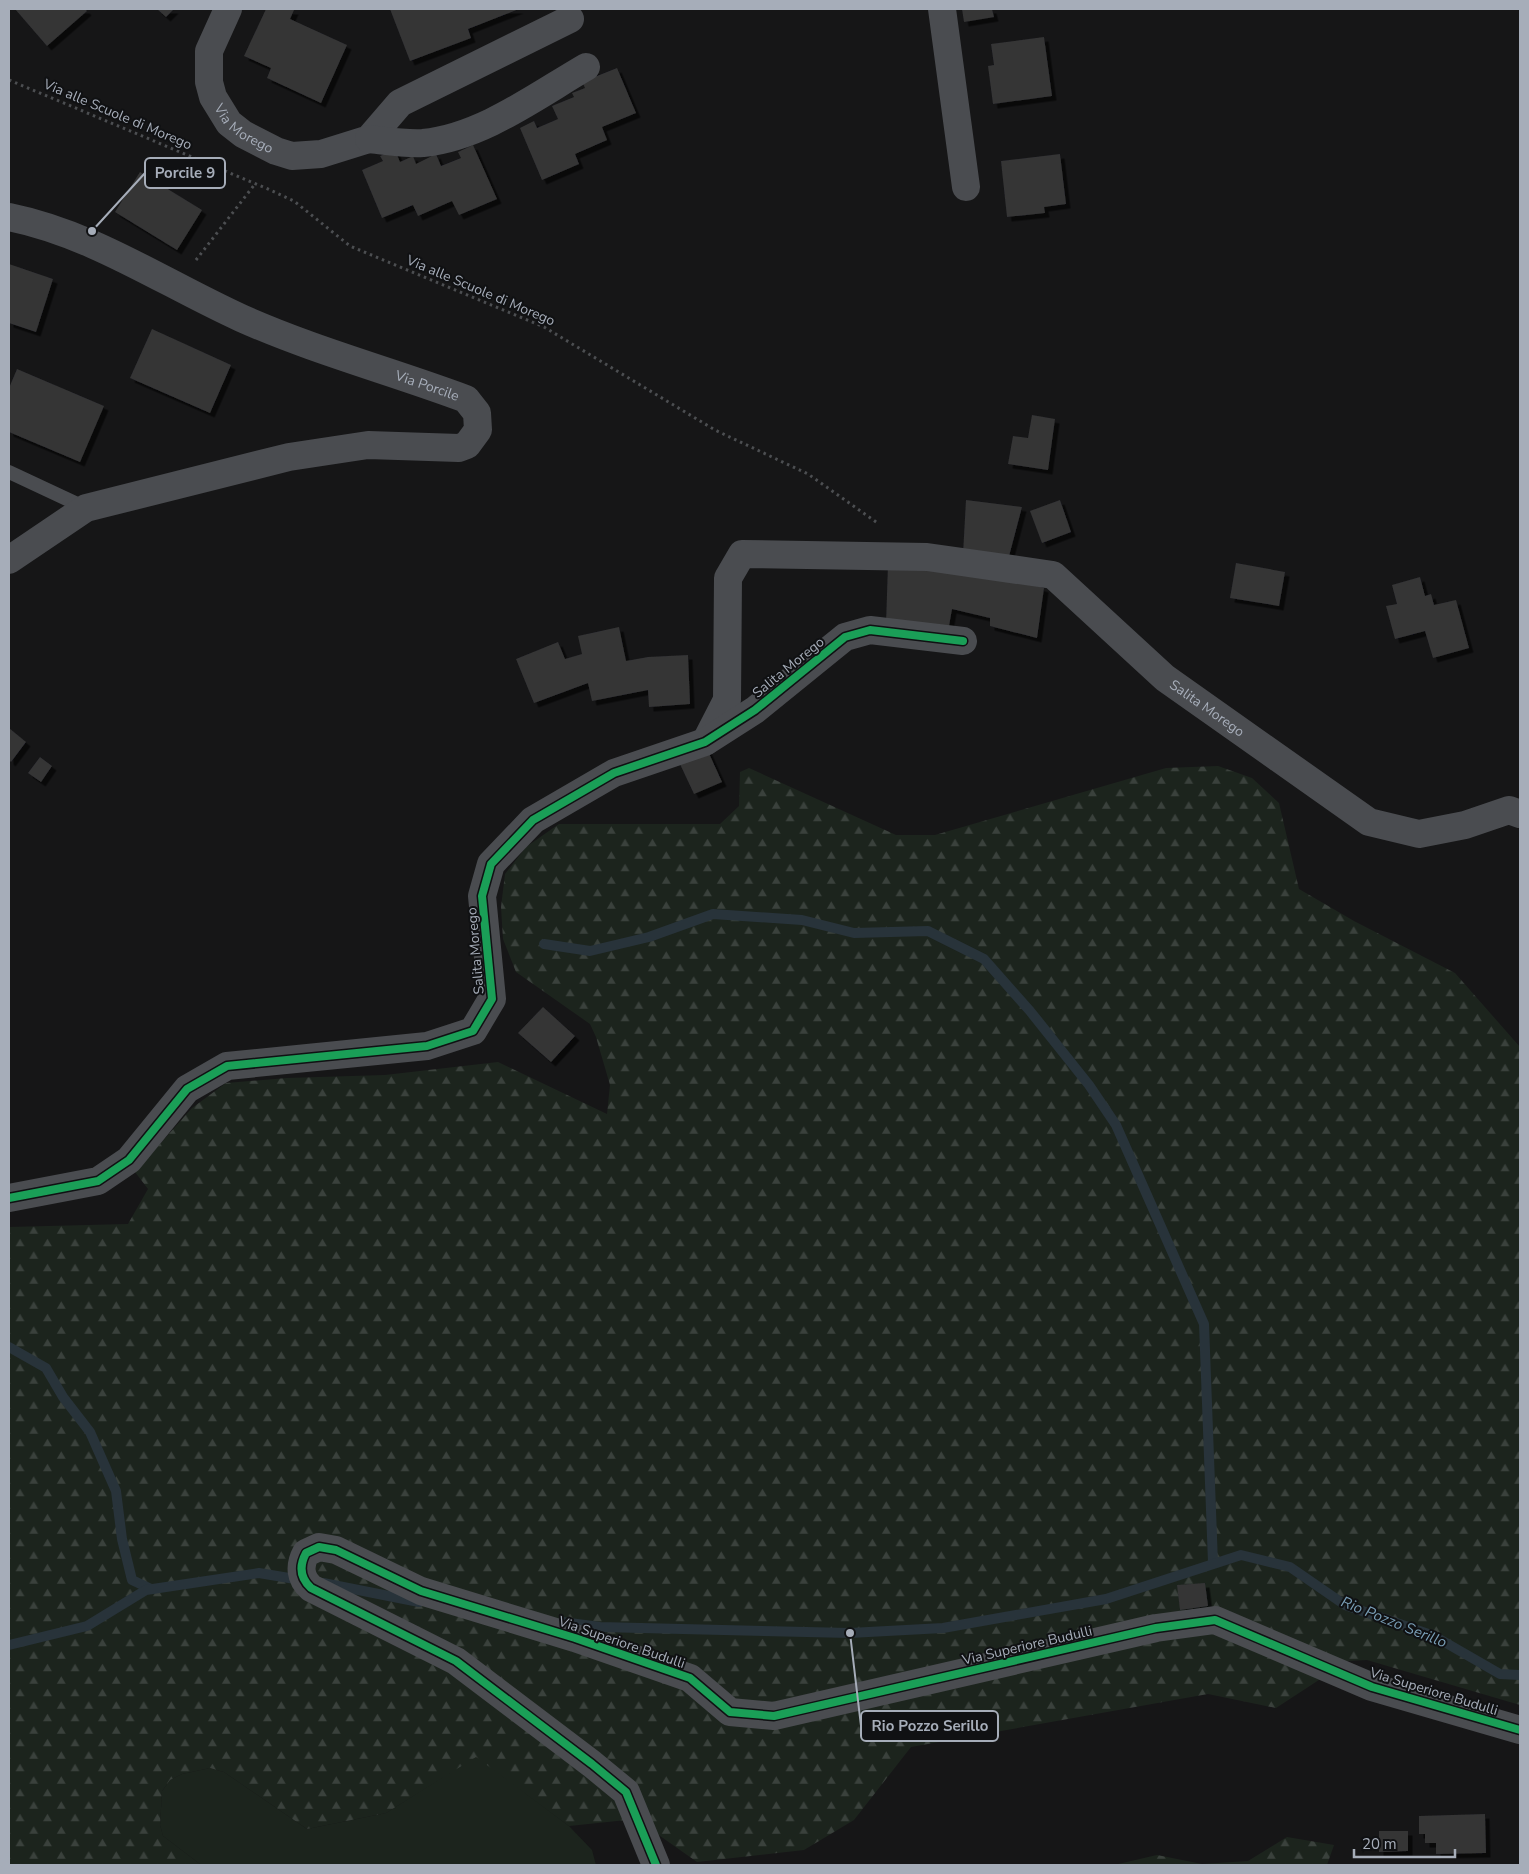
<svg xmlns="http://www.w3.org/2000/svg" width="1529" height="1874" viewBox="0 0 1529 1874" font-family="'Nunito Sans',sans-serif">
	<defs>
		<pattern id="forest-firs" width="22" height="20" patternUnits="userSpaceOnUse" patternTransform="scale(1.25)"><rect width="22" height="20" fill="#1c241d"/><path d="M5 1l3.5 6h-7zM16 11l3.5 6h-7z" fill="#3a413c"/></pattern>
		<filter id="shadow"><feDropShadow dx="4.5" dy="4.5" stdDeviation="0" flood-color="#0009"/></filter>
	</defs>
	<rect width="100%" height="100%" fill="#161617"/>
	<!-- grass -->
	<path fill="#1c241d" d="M476,1756L569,1826L592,1850L596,1865H201L163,1836L160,1825L162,1791L170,1780L182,1774L210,1768L224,1772L307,1829L386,1813Z"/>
	<!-- forest -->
	<g fill="url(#forest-firs)">
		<path d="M1218,766L1252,778L1279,803L1299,889L1354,921L1455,973L1520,1047V1705L1367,1660L1348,1661L1276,1708L1208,1694L911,1747L854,1820L804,1850L697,1862L636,1819L569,1826L476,1757L386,1813L307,1829L224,1772L210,1768L182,1774L170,1780L162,1791L160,1825L163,1836L201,1865H9V1227L128,1224L148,1189L135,1172L192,1108L226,1083L287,1078L385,1075L498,1062L607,1114L610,1085L596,1037L590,1024L516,972L503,939L501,907L505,874L526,847L559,824H720L739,806L740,772L749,768L896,835H935L1166,768Z"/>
		<path d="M1287,1837L1334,1845L1327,1865H1114L1157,1855L1202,1864L1248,1861Z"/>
	</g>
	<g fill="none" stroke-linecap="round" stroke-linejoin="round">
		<!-- stream -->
		<g stroke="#28333a" stroke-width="10">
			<path d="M544,944L590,951L649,937L713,914L802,920L854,933L928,931L984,959L1030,1011L1089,1085L1116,1125L1204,1324L1213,1563"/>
			<path d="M9,1347L46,1368L63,1397L90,1432L116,1491L122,1539L132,1580L151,1589"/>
			<path d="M323,1583L419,1602"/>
			<path d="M562,1622L600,1627L850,1633L943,1628L1106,1599L1241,1555L1290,1567L1345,1605L1434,1636L1500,1674L1520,1675"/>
			<path d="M9,1645L87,1626L146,1590L259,1573L301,1580"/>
		</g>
	</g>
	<!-- building -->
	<g fill="#343436" filter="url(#shadow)">
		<path d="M15,9H85L87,11L47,46Z"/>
		<path d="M157,9H174L166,17Z"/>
		<path d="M266,9L294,10L290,19L347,45L321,103L267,78L271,68L244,56Z"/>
		<path d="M390,9H519L468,29L471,38L410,61Z"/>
		<path d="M962,9H992L994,17L964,22Z"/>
		<path d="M1044,37L1052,96L993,104L988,66L994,65L991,44Z"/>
		<path d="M617,68L636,113L602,127L607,140L575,154L579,164L542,180L520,128L534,121L537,128L558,119L552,106L574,97L572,93L585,88L579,75L594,69L597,76Z"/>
		<path d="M473,145L497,199L459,215L452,201L418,216L413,205L382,218L362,170L383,161L380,156L395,150L400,162L413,156L416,164L436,154L441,166L461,158L458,152Z"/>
		<path d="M1060,154L1066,204L1044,207L1045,213L1007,217L1001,161Z"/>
		<path d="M140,172L202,210L177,250L115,212Z"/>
		<path d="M9,264L53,279L36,332L9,323Z"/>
		<path d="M152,329L231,365L210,413L130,378Z"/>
		<path d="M17,369L104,406L80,462L9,432V388Z"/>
		<path d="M1032,415L1055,419L1048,470L1008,464L1013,436L1028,438Z"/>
		<path d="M966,500L1022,507L1008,560L963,554Z"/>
		<path d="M1060,500L1071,532L1042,543L1030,511Z"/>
		<path d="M1236,563L1285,572L1279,606L1230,598Z"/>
		<path d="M888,564L973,567L1044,588L1037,638L990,626V618L952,609L949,626L886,624Z"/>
		<path d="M1420,577L1425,596L1431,594L1434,605L1456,600L1469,648L1433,658L1425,631L1395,639L1386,606L1397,604L1392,585Z"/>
		<path d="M619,627L626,661L648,657L688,655L690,704L649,707L648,690L592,701L588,683L534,703L516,659L558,642L565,659L582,654L578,636Z"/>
		<path d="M9,728L26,742L11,762L9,760Z"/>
		<path d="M707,749L722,782L694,794L679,762Z"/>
		<path d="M40,757L52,766L41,782L28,773Z"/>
		<path d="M543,1007L575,1036L551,1062L518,1033Z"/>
		<path d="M1205,1583L1208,1606L1180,1610L1177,1585Z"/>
		<path d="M1485,1814L1486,1853L1436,1854V1843H1425V1834H1419V1816Z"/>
		<path d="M1379,1831H1408V1851L1379,1852Z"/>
	</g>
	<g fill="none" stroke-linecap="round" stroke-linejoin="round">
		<!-- path -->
		<g stroke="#4c4e51" stroke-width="3" stroke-dasharray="2.5 4" stroke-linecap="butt">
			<path d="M9,80L268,189L294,201L350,246L544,327L715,430L808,474L879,524"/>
			<path d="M196,260L255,184"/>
		</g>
		<!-- service -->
		<path stroke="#4a4c50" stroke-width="14" d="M9,472L86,508"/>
		<!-- minor -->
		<g stroke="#4a4c50" stroke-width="28">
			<path id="s1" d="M228,9L209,51V82L213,97L229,123L243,134L276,151L292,156L321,154L369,139L400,103L570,19"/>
			<path d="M942,9L966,187"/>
			<path d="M369,139C387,141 405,144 423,143C482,137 536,96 586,67"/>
			<path id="s2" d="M706,741L727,700L728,578L742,554L927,557L1053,575L1165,678L1369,822L1419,834L1465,825L1509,810L1520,814"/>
			<path d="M9,1198L98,1181L129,1160L187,1089L227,1066L427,1046L473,1031L492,999L482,896L491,864L533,820L614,773L705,742L755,710L845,637L870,630L963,641"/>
			<path d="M656,1865L626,1792L592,1764L456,1661L311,1588C300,1578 299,1566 306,1553L319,1547L336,1550L421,1591L575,1638L690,1678L730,1712L774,1716L1156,1628L1215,1620L1372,1687L1520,1730"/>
		</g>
		<!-- tertiary -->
		<path stroke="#4a4c50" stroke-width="28" id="s3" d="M9,217C93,234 164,283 241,318C315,351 391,371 466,399L477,413L478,430L467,445L459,448L368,445L289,457L86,508L9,560"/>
		<defs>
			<g id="cycleway">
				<path d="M9,1198L98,1181L129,1160L187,1089L227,1066L427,1046L473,1031L492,999L482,896L491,864L533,820L614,773L705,742L755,710L845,637L870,630L963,641"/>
				<path d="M656,1865L626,1792L592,1764L456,1661L311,1588C300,1578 299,1566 306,1553L319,1547L336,1550L421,1591L575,1638L690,1678L730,1712L774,1716L1156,1628L1215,1620L1372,1687L1520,1730"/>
			</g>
		</defs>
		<!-- cycleway casing -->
		<use href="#cycleway" stroke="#101113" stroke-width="11"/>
		<!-- cycleway -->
		<use href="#cycleway" stroke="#1a9f57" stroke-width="8"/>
	</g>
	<g text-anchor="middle" stroke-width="4" stroke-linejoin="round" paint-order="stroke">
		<!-- street labels -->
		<g font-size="14" fill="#a6adb9" stroke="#101113">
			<text transform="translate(118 114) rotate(23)" y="5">Via alle Scuole di Morego</text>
			<text dy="5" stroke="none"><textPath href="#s1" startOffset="138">Via Morego</textPath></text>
			<text transform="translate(481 290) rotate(23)" y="5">Via alle Scuole di Morego</text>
			<text dy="5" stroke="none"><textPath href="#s3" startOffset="452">Via Porcile</textPath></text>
			<text transform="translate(788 667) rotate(-39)" y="5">Salita Morego</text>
			<text dy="5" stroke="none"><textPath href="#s2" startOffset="712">Salita Morego</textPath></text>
			<text transform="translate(475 951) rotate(-95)" y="5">Salita Morego</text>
			<text transform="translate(622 1642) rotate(19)" y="5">Via Superiore Budulli</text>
			<text transform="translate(1027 1645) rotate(-13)" y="5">Via Superiore Budulli</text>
			<text transform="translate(1434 1691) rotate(17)" y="5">Via Superiore Budulli</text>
		</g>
		<!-- water labels -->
		<g font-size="15" font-style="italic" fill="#7a9fb7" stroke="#101113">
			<text transform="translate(1394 1622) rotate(22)" y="5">Rio Pozzo Serillo</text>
		</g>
	</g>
	<!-- callouts -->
	<path fill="none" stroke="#a6adb9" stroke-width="2" d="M92 231L145 173M850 1633L861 1726"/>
	<g fill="#a6adb9" stroke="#101113" stroke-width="2">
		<circle cx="92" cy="231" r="5"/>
		<circle cx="850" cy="1633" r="5"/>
	</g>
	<g fill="#101113" stroke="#a6adb9" stroke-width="2">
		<rect x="145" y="158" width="80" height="30" rx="5"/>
		<rect x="861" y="1711" width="137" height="30" rx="5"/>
	</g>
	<g font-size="15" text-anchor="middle" font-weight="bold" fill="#a6adb9">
		<text x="185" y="178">Porcile 9</text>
		<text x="930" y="1731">Rio Pozzo Serillo</text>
	</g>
	<!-- border -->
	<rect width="1529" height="1874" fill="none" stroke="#a6adb9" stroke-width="20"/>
	<!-- scale -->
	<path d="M1354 1849v8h101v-8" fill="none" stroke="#a6adb9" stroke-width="2.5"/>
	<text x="1362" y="1849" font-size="15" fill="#a6adb9" stroke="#101113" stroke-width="4" paint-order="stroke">20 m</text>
</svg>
